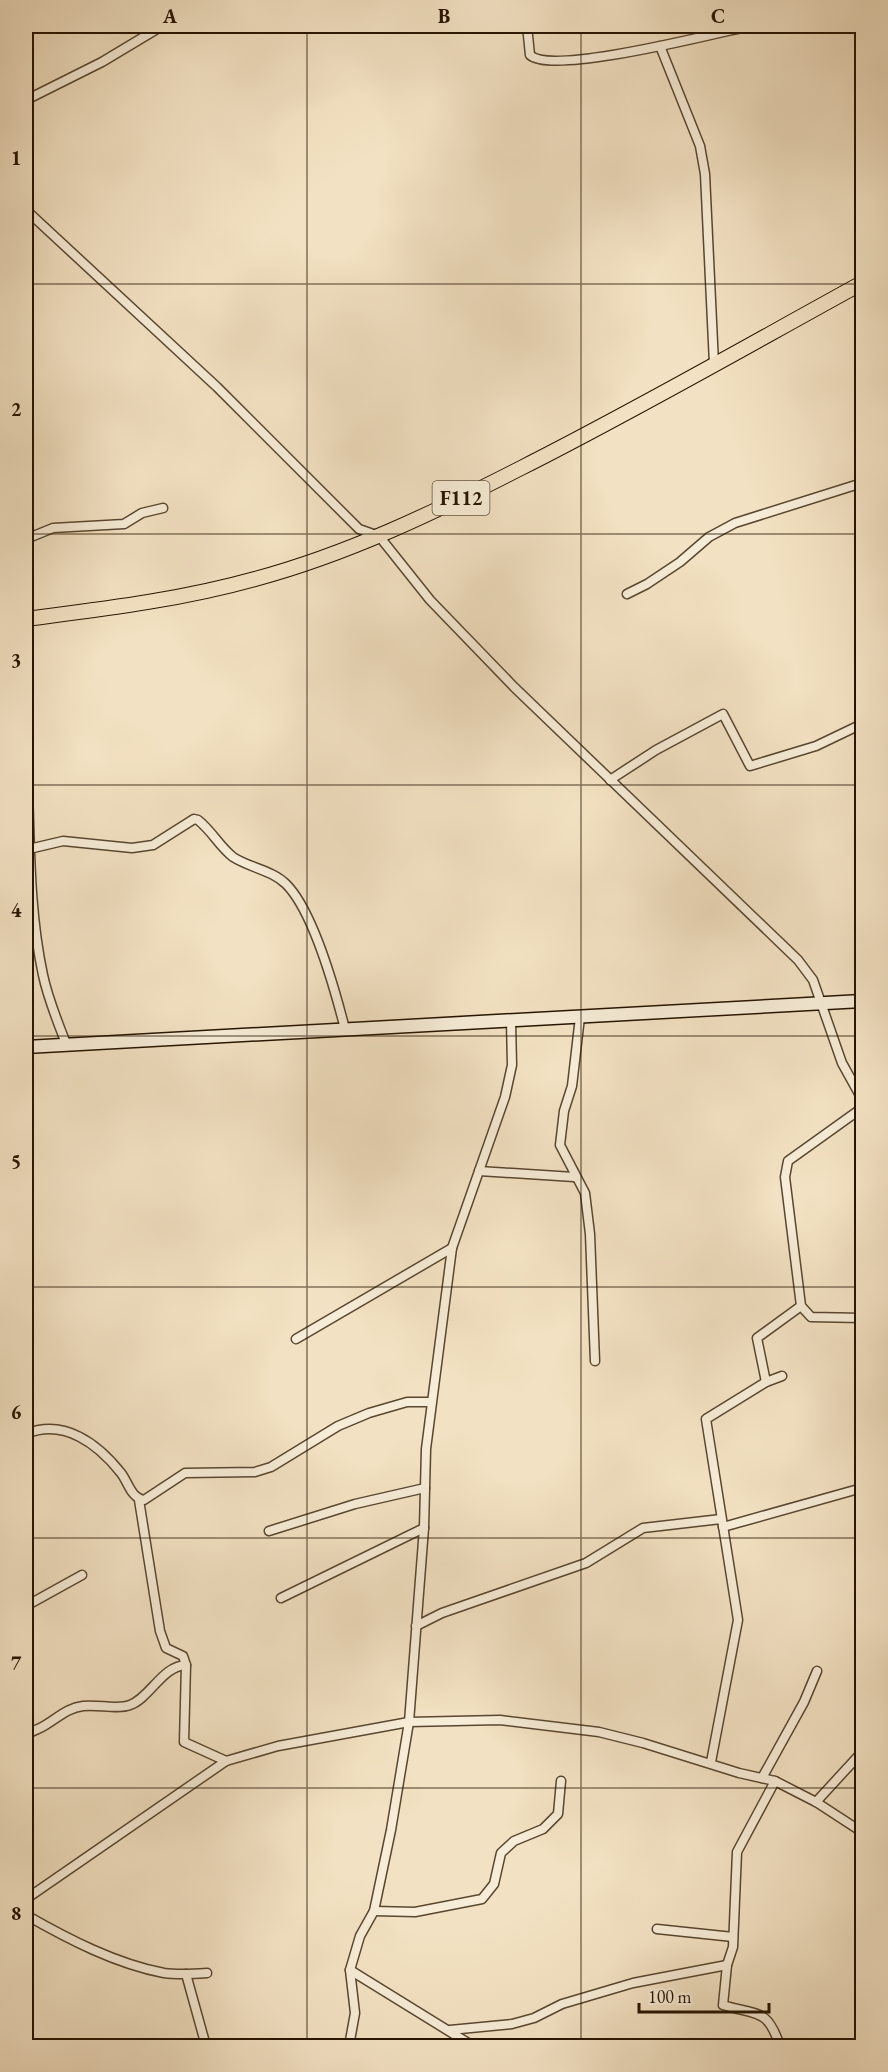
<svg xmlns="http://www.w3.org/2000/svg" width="888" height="2072" viewBox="0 0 888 2072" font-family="'EB Garamond',serif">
	<rect width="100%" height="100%" fill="#f2e1c2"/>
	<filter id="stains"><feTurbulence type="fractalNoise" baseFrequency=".00333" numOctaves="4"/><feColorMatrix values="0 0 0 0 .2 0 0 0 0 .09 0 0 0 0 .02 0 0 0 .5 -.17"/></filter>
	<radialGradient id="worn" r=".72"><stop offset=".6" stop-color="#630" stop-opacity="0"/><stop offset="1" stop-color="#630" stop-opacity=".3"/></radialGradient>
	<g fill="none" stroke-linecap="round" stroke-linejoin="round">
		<defs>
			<g id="minor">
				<path d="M527,26L530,55C551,76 716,33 750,26"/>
				<path d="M660,46L700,146L705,174L714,364"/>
				<path d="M26,100L102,62L162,26"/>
				<path d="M26,210L217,387L359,529L379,536L430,600L514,687L798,960L813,980L842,1063L862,1099"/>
				<path d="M26,539L53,528L124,524L142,513L163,508"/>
				<path d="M627,594L647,584L680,562L709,537L735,523L862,483"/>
				<path d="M26,749C31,825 27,901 43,975C48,999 58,1023 67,1046"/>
				<path d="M610,780L656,750L723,714L750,766L816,746L862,724"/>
				<path d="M29,849L63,841L132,848L153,845L194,819L198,820C212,831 219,846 233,857C250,868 272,870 286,884C314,912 335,990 345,1029"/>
				<path d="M580,1017L572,1086L564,1111L560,1145L585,1193L590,1234L595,1361"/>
				<path d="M862,1108L788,1161L785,1177L801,1306L811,1317L862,1318"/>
				<path d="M479,1171L574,1177"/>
				<path d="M296,1339L452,1248"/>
				<path d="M766,1382L757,1338L801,1306"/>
				<path d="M26,1434C64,1418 98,1444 121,1473C128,1482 131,1498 144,1500L185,1473L255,1472L271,1467L338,1426L369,1413L407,1402H431"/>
				<path d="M139,1500L160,1631L166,1648L183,1656L186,1665L184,1742L226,1761"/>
				<path d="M723,1527L862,1488"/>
				<path d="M269,1531L355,1504L425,1488"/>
				<path d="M281,1598L424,1528"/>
				<path d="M26,1606L82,1575"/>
				<path d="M416,1626L442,1613L586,1563L643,1528L721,1519"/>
				<path d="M26,1735C31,1731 37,1730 42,1727C57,1719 66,1708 83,1706C98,1704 117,1710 130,1705C150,1698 162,1666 186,1665"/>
				<path d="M711,1762L738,1620L706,1419L766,1382L782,1376"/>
				<path d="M762,1778L804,1702L817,1671"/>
				<path d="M775,1781L737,1852L733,1947L727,1965L723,2005C759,2016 767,2008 780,2046"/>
				<path d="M816,1802L862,1752"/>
				<path d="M26,1899L226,1761L278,1746L409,1722L500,1720L599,1732L643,1743L739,1773L775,1781L816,1802L862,1832"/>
				<path d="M374,1911L415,1912L482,1899L494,1884L501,1853L514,1841L543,1829L558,1814L561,1781"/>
				<path d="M26,1915C68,1939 116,1964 164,1973C178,1975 193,1974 207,1973"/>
				<path d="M657,1929L733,1937"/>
				<path d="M350,1970L473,2046"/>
				<path d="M186,1974L206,2046"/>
				<path d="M450,2030L512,2024L534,2018L562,2004L633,1983L727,1965"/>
				<path d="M349,2046L355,2013L350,1970L360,1936L374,1911L391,1830L409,1722L424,1528L426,1449L452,1248L505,1097L512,1065L511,1021"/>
			</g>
			<path id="secondary" d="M26,1047L862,1001"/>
			<path id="primary" d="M26,619C103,609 180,600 255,579C348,554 435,512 521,468C636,410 749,345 862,283"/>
		</defs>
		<!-- minor casing -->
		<use href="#minor" stroke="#594730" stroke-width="11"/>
		<!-- secondary casing -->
		<use href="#secondary" stroke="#261400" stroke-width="15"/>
		<!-- primary casing -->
		<use href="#primary" stroke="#261400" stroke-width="16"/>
		<!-- minor -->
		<use href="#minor" stroke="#f7ecd7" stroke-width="8"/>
		<!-- secondary -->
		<use href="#secondary" stroke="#f7ecd7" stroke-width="12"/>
		<!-- primary -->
		<use href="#primary" stroke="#f2e1c2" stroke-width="14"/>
	</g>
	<!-- grid -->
	<path fill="none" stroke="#261400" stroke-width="1.5" stroke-opacity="0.55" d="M307,26V2046M581,26V2046M26,284H862M26,534H862M26,785H862M26,1036H862M26,1287H862M26,1538H862M26,1788H862"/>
	<g text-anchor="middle" stroke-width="6" stroke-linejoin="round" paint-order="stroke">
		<!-- shield labels -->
		<rect fill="#f7ecd7" stroke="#655540" stroke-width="1.5" x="432.5" y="481" width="57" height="34" rx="4.5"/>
		<g font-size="20" font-weight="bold" fill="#261400">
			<text x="461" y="505">F112</text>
		</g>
	</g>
	<!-- margin -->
	<rect width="888" height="2072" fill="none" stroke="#f2e1c2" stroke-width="66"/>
	<!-- scale -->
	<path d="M639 2003v9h130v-9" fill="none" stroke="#261400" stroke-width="3"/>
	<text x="648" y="2003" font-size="18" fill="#261400" stroke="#f7ecd7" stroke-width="4.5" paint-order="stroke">100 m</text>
	<rect x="33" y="33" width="822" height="2006" fill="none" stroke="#261400" stroke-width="2"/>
	<g font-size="20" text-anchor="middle" font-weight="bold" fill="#261400">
		<text x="170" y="23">A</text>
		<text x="444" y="23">B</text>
		<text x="718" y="23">C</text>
		<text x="16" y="165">1</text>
		<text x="16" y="416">2</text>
		<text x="16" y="667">3</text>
		<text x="16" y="917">4</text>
		<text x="16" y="1168">5</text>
		<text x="16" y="1419">6</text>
		<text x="16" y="1670">7</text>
		<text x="16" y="1920">8</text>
	</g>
	<rect width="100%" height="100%" filter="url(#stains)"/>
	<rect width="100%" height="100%" fill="url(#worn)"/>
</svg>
